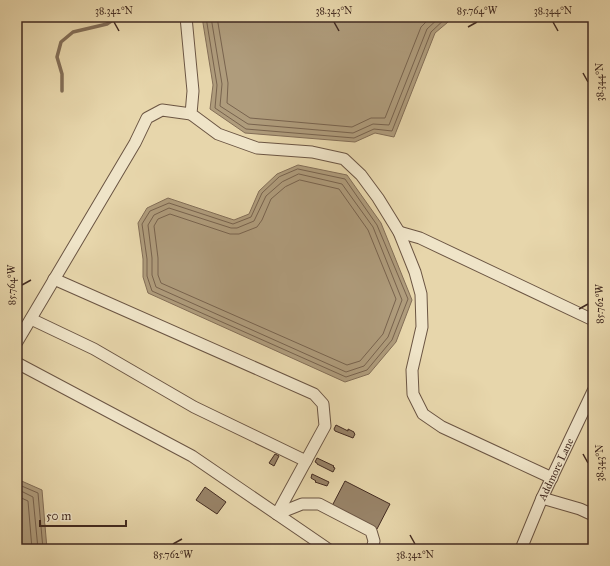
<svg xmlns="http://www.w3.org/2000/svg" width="610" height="566" viewBox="0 0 610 566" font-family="'IM FELL Great Primer',serif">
	<rect width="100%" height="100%" fill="#e7d6ab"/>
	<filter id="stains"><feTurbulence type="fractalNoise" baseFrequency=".005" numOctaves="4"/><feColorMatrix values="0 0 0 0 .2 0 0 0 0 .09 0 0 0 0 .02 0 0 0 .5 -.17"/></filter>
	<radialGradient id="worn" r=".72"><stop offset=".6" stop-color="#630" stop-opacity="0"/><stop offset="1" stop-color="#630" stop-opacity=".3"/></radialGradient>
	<!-- water -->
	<g fill="#af9c7c" stroke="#836e57">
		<path d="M202,17H454L435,33L394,137L375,133L355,142L245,133L210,109L213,85Z"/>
		<path d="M298,165L347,175L381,223L412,300L396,342L369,374L345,382L148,293L143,277V259L138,223L147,208L168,198L234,220L249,214L259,191L277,174Z"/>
		<path d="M17,479L42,490L47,549H17Z"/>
	</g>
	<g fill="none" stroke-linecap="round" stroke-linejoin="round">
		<!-- shore -->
		<g stroke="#78634e" stroke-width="1">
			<path d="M206,17L217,85L215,108L246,129L354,138L374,129L392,131L431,32L447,17"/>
			<path d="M211,17L222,84L220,106L248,124L353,133L373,124L389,125L427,29L440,17"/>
			<path d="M217,17L228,83L227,103L250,118L352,127L371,118H385L421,27L431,17"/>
			<path d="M298,169L345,179L377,225L408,299L392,340L367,370L346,377L152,291L147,276V259L142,224L150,211L169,203L233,224L251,217L262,193L279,177Z"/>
			<path d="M299,174L342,184L373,227L402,300L388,337L364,366L346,372L156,287L152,275V258L148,225L154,215L169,208L231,228H237L254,221L266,196L282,182Z"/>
			<path d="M300,180L339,189L368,230L396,299L383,334L360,361L347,365L161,283L158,275V258L154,226L158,219L170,214L230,234H239L257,227L262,220L271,199L285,187Z"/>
			<path d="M17,484L38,493L43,549"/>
			<path d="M17,489L33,497L38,549"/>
			<path d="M17,496L28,501L32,549"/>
		</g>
		<!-- stream -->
		<path stroke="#836e57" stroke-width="3.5" d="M62,91V74L57,57L61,42L73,32L107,24L117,17"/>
	</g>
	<!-- building -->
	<g fill="#988368" stroke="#422a20">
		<path d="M336,425L348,431V429L354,432V433L355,434L353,438L335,431L334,429Z"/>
		<path d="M275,454L279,456L274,466L269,463Z"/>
		<path d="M317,458L334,466L333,467L335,468L333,472L317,464V463L315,462Z"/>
		<path d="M312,474L329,482L327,486L315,482L316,481L311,478Z"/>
		<path d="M345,481L390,504L377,529L332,506Z"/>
		<path d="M205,487L226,502L217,514L196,500Z"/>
	</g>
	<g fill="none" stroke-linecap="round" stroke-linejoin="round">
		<defs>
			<g id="minor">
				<path d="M186,17L193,91L191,114L218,134L257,148L312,152L344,159L361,175L378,198L399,232L415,272L421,294L422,327L412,370L413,394L423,414L442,427L552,478"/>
				<path d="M399,232L420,238L593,320"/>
				<path d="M54,279L314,394L323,404L325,426L277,514"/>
				<path d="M31,319L94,349L194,407L306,461"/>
				<path d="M17,342L135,143L147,118L162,110L191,114"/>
				<path d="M17,363L192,456L328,549"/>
				<path d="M542,498L580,509L593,515"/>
				<path d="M277,514L302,504H319L371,531L374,541L372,549"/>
				<path id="s1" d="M521,549L542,498L593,391"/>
			</g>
		</defs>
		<!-- minor casing -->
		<use href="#minor" stroke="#6b5543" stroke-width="13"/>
		<!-- minor -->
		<use href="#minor" stroke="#efe4c8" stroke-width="11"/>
	</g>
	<!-- ticks -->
	<path fill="none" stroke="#422a20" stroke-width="1.5" d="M114,22L119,31M334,22L339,31M553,22L558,31M468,27L477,22M583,73L588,82M22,285L31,280M579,309L588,304M583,454L588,463M410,535L415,544M173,544L182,539"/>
	<g text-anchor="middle" stroke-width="3" stroke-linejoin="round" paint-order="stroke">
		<!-- street labels -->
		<g font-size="11" fill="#422a20" stroke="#efe4c8">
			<text dy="4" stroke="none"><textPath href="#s1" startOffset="87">Addmore Lane</textPath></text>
		</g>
	</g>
	<!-- margin -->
	<rect width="610" height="566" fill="none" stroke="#e7d6ab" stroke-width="44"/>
	<!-- scale -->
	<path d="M40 520v6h86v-6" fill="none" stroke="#422a20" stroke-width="2"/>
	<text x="46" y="520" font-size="12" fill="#422a20" stroke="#efe4c8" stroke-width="3" paint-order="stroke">50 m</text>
	<rect x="22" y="22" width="566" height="522" fill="none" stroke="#422a20" stroke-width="1.5"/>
	<g font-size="10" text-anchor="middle" fill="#422a20">
		<text x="114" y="14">38.342°N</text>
		<text x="334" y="14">38.343°N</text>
		<text x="477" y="14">85.764°W</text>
		<text x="553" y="14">38.344°N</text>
		<text transform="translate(599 82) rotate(-90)" y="4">38.344°N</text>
		<text transform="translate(11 285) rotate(-90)" y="4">85.764°W</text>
		<text transform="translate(599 304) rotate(-90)" y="4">85.762°W</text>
		<text transform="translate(599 463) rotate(-90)" y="4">38.343°N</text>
		<text x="173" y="558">85.762°W</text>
		<text x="415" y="558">38.342°N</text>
	</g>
	<rect width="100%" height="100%" filter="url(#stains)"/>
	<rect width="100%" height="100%" fill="url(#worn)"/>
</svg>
